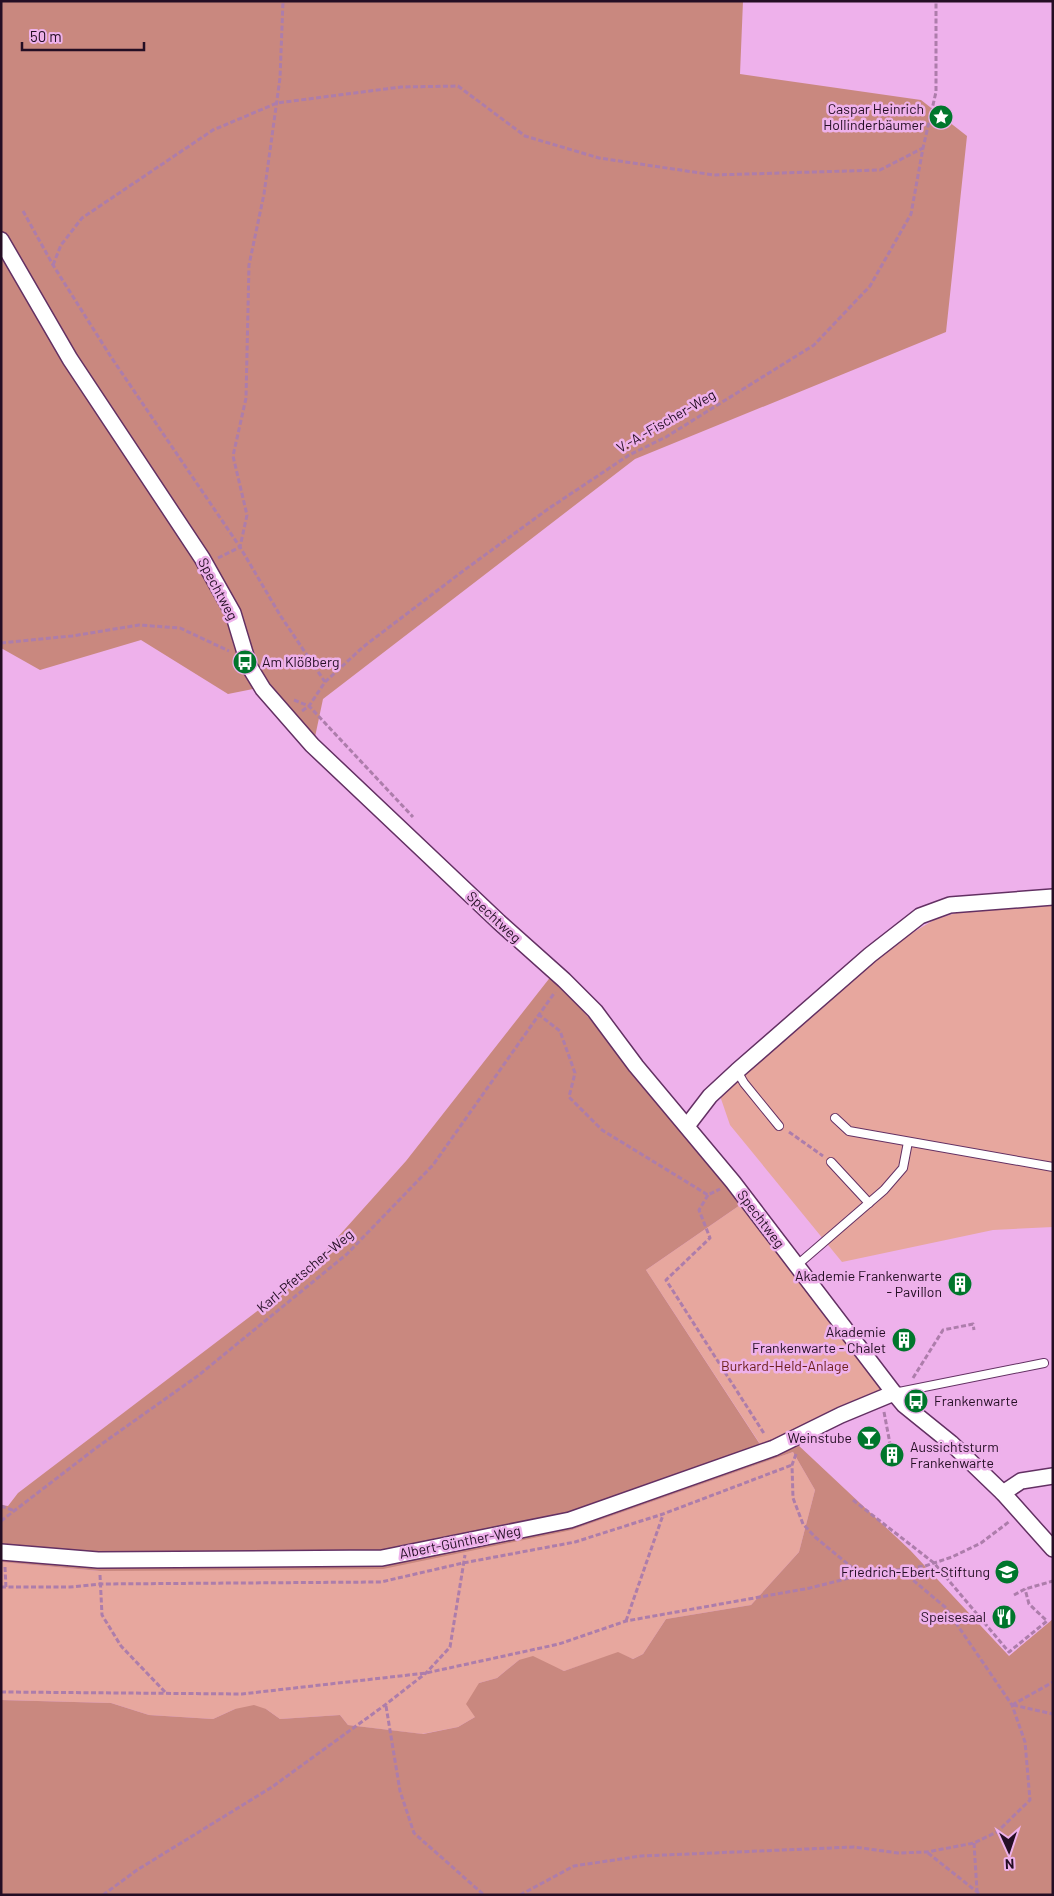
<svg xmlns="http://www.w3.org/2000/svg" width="1054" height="1896" viewBox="0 0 1054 1896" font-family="Barlow,sans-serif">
	<rect width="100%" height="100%" fill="#eeb1eb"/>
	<!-- green -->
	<g fill="#e7a79e">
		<path d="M1053,903V1227L993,1230L842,1262L730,1125L719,1093L892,945L934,920L968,909Z"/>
		<path d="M743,1203L884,1391L764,1450L646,1270Z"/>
		<path d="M793,1452L815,1490L799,1552L751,1605L666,1619L643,1654L633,1659L618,1653L564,1671L549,1665L519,1660L497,1678L479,1683L475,1717L458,1727L422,1734L348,1725L340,1715L280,1719L266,1709H235L213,1719L149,1715L111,1703L1,1700V1562L100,1571L572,1530Z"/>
	</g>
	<!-- forest -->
	<g fill="#c9887f">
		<path d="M1,1H743L740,74L921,100L967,136L946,332L635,459L323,699L315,737L271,689H253L228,694L141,640L40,670L1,648Z"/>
		<path d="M552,975L682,1126L743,1203L646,1270L767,1455L797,1444L910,1550L1009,1656L1053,1619V1895H1V1700L111,1703L149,1715L213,1719L235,1709L254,1705L266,1709L280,1719L340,1715L348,1725L423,1734L458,1727L475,1717L466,1704L479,1683L497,1678L519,1660L533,1656L564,1671L618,1652L633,1659L643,1654L666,1619L751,1605L799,1552L815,1490L793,1452L572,1530L383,1569L100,1571L1,1562V1505L8,1506L18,1493L302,1277L406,1161Z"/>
	</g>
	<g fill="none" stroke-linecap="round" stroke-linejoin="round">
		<defs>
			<g id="lane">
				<path d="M737,1071L744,1083L779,1126"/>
				<path d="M835,1118L849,1131L1053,1167"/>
				<path d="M831,1162L869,1203"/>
				<path d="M796,1266L884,1190L903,1168L908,1142"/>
				<path d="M894,1393L1044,1363"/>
			</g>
			<g id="street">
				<path d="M1,240L70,359L202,558L233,613L249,666L263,689L312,745L499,922L564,980L595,1011L636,1066L733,1182L894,1393L904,1405L951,1443L1003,1493L1053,1549"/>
				<path d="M687,1126L710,1096L737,1071L870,955L920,916L950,905L1053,897"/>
				<path d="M1003,1493L1021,1481L1053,1476"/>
				<path d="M1,1552L98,1560L382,1558L570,1520L774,1448L841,1415L894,1393"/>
			</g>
		</defs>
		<!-- lane casing -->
		<use href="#lane" stroke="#633063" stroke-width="10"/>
		<!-- street casing -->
		<use href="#street" stroke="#633063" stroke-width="18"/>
		<!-- path -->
		<g stroke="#ad7dab" stroke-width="3" stroke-dasharray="5 2.5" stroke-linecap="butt">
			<path d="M23,211L53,265L111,357L240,547L280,615L325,682"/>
			<path d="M53,265L61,245L82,218L213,130L277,103L401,87L458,86L525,136L599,158L714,175L880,170L923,148"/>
			<path d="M218,558L240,547L247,515L233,456L246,398L249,265L264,194L280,78L283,1"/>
			<path d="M1,643L72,636L139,625L180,628L229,651"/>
			<path d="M294,700L309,706L413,817"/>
			<path d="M302,711L309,706L325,682L363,647L463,571L548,509L629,455L666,437L814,345L870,286L911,214L923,148L936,92V1"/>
			<path d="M538,1014L560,1031L575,1073L569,1097L602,1130L708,1195L720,1189"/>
			<path d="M789,1132L823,1156"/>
			<path d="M708,1195L699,1210L710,1238L666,1280L765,1435"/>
			<path d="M913,1378L943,1330L973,1324L974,1330"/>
			<path d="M884,1412L891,1449"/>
			<path d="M796,1454L792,1465L793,1498L803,1524L815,1537L861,1575"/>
			<path d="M853,1500L934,1563L1009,1652L1047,1621L1029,1604L1025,1589"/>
			<path d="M1,1506L15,1511"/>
			<path d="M1,1521L96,1448L199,1375L347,1254L433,1165L555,992"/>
			<path d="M5,1567L6,1588"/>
			<path d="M100,1575L102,1615L121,1646L166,1693"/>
			<path d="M1,1587H70L100,1584L381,1582L463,1563L575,1542L663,1514L792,1465"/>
			<path d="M1014,1595L1025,1589L1053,1581"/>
			<path d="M626,1621L663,1515"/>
			<path d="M1,1692L242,1694L426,1673L559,1644L626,1621L810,1588L861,1575L925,1566L952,1557L981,1543L1010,1521"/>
			<path d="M1012,1705L1053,1682"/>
			<path d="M1013,1705L1053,1714"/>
			<path d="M386,1706L400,1791L414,1833L484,1895"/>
			<path d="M974,1843L977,1891"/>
			<path d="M928,1853L981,1895"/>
			<path d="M103,1895L137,1870L272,1787L385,1705L426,1673L450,1647L465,1555"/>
			<path d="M520,1895L574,1866L641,1856L854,1847L898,1853L927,1852L974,1843L997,1832L1030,1800L1025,1742L1012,1705L945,1607L901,1570"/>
		</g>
		<!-- lane -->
		<use href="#lane" stroke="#fff" stroke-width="8"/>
		<!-- street -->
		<use href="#street" stroke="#fff" stroke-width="15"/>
	</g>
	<!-- icons -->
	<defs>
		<symbol id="sight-disc" viewBox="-11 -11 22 22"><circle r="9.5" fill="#00762c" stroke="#eeb1eb"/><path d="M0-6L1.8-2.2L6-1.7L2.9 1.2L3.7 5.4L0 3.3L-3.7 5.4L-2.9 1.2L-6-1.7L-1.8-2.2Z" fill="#fff"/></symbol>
		<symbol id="bus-disc" viewBox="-11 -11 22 22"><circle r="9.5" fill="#00762c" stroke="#eeb1eb"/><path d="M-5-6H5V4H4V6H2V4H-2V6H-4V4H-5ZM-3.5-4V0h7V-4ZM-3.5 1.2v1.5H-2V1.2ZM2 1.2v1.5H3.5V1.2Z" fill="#fff"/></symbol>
		<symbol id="building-disc" viewBox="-11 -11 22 22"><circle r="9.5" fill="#00762c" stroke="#eeb1eb"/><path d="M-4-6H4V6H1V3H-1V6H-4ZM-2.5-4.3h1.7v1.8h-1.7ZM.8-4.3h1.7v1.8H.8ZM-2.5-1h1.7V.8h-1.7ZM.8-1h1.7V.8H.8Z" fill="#fff"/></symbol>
		<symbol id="bar-disc" viewBox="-11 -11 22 22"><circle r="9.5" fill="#00762c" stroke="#eeb1eb"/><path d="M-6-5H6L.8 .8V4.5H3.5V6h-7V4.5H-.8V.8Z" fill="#fff"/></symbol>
		<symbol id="university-disc" viewBox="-11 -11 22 22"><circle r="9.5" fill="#00762c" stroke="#eeb1eb"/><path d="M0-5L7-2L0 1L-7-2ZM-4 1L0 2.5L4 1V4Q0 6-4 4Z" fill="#fff"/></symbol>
		<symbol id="restaurant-disc" viewBox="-11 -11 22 22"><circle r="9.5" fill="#00762c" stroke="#eeb1eb"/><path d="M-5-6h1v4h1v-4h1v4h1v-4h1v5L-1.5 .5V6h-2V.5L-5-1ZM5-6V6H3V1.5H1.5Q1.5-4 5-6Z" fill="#fff"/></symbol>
	</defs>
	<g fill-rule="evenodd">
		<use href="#sight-disc" x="927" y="103" width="28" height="28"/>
		<use href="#bus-disc" x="231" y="648" width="28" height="28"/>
		<use href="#building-disc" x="946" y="1270" width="28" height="28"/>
		<use href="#building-disc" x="890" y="1326" width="28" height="28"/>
		<use href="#bus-disc" x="902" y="1387" width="28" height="28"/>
		<use href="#bar-disc" x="855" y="1424" width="28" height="28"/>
		<use href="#building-disc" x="878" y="1441" width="28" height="28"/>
		<use href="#university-disc" x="993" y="1558" width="28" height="28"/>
		<use href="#restaurant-disc" x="990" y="1603" width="28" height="28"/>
	</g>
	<g text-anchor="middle" stroke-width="5" stroke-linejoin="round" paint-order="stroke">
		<!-- poi labels -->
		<g font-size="14" fill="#240e24" stroke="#eeb1eb" text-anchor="end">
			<text x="924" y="114">Caspar Heinrich<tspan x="924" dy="16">Hollinderbäumer</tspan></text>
			<text x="262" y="667" text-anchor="start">Am Klößberg</text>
			<text x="942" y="1281">Akademie Frankenwarte<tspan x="942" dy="16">- Pavillon</tspan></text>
			<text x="886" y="1337">Akademie<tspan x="886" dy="16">Frankenwarte - Chalet</tspan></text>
			<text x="934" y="1406" text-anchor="start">Frankenwarte</text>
			<text x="852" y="1443">Weinstube</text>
			<text x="910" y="1452" text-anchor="start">Aussichtsturm<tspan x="910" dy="16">Frankenwarte</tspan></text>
			<text x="990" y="1577">Friedrich-Ebert-Stiftung</text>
			<text x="986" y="1622">Speisesaal</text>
		</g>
		<!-- street labels -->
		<g font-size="14" fill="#240e24" stroke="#eeb1eb">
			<text transform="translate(666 421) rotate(-30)" y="5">V.-A.-Fischer-Weg</text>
			<text transform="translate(218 589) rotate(62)" y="5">Spechtweg</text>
			<text transform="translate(494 917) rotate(43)" y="5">Spechtweg</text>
			<text transform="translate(761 1219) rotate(53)" y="5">Spechtweg</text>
			<text transform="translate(305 1271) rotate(-40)" y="5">Karl-Pfetscher-Weg</text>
			<text transform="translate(460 1542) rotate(-11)" y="5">Albert-Günther-Weg</text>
		</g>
		<!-- park labels -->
		<g font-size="14" fill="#6c1e19" stroke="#eeb1eb">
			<text x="785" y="1371">Burkard-Held-Anlage</text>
		</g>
	</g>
	<!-- border -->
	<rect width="1054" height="1896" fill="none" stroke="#240e24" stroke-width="5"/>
	<!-- north arrow -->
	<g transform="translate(1009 1851) rotate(177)" stroke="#eeb1eb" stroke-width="4" paint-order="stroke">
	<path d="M0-4L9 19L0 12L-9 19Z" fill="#240e24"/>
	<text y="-8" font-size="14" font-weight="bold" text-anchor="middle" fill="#240e24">N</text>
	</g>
	<!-- scale -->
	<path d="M22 42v8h122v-8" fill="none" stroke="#240e24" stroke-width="2.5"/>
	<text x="30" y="42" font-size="15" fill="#240e24" stroke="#eeb1eb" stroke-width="4" paint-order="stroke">50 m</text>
</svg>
